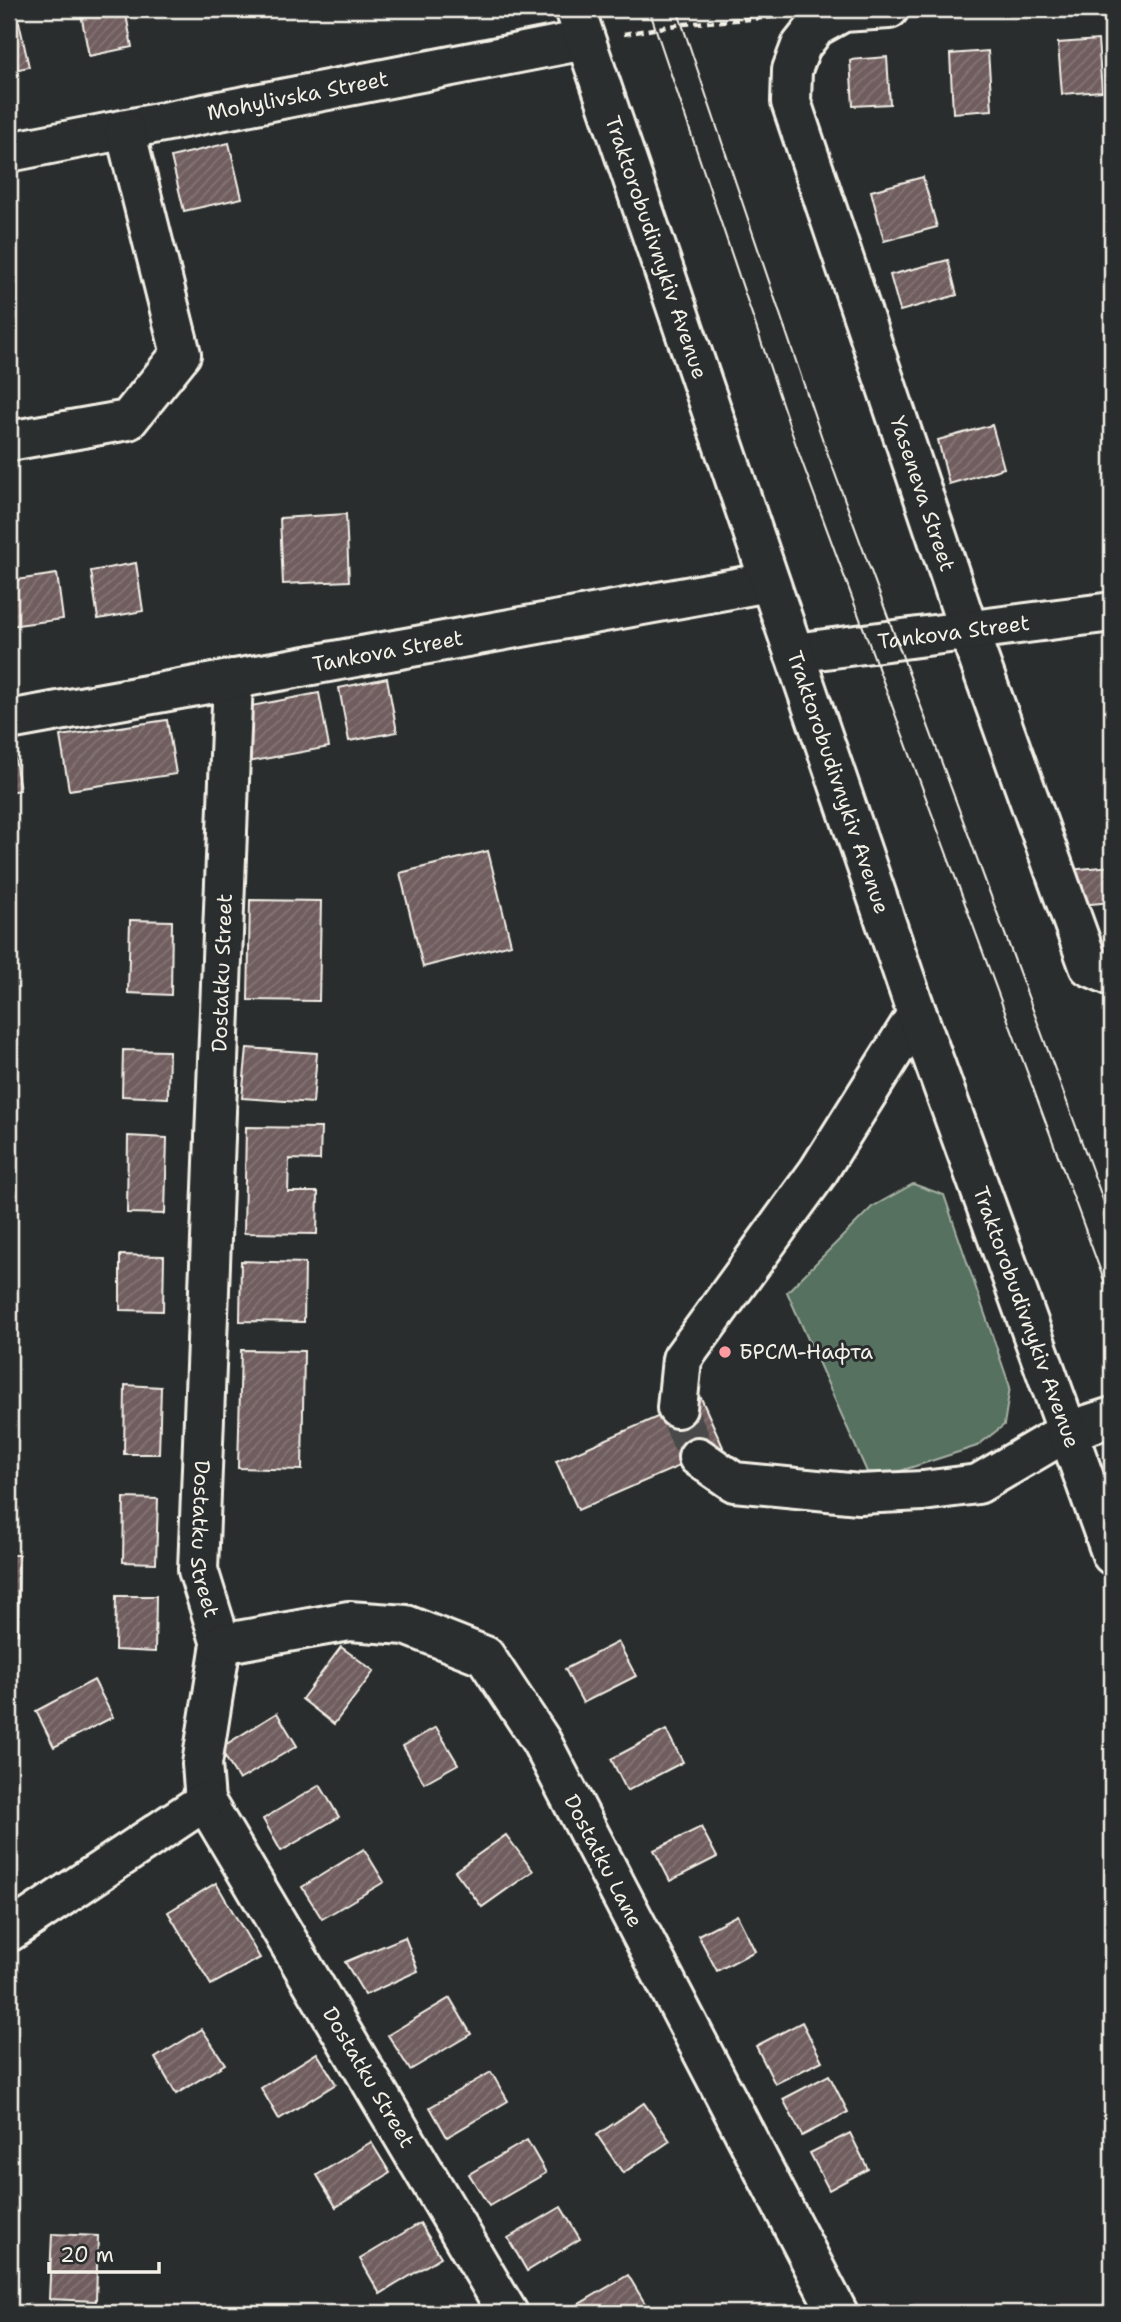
<svg xmlns="http://www.w3.org/2000/svg" width="1121" height="2322" viewBox="0 0 1121 2322" font-family="'Shantell Sans',sans-serif">
	<defs>
		<pattern id="building-hatch" width="6" height="6" patternUnits="userSpaceOnUse" patternTransform="scale(1.75)"><rect width="6" height="6" fill="#705d5e"/><path d="M-1 1l2-2M0 6l6-6M5 7l2-2" fill="none" stroke="#857575"/></pattern>
	</defs>
	<rect width="100%" height="100%" fill="#2a2d2e"/>
	<filter id="ink" filterUnits="userSpaceOnUse"><feTurbulence type="fractalNoise" baseFrequency=".0143" numOctaves="2"/><feDisplacementMap in="SourceGraphic" scale="14" xChannelSelector="R" yChannelSelector="G"/><feConvolveMatrix kernelMatrix="1 2 1 2 8 2 1 2 1" color-interpolation-filters="sRGB"/></filter>
	<g filter="url(#ink)">
		<!-- green -->
		<path fill="#577160" stroke="#a6b1a4" stroke-width="2" d="M913,1184L944,1195L1010,1387L1004,1425L977,1446L891,1474L867,1472L787,1292L872,1207Z"/>
		<!-- building -->
		<g fill="url(#building-hatch)" stroke="#f4f1e8" stroke-width="2">
			<path d="M80,9H125L132,47L89,56Z"/>
			<path d="M19,22L29,67L9,71V24Z"/>
			<path d="M1098,40L1102,91L1062,94L1058,43Z"/>
			<path d="M988,51L992,110L953,113L950,54Z"/>
			<path d="M887,57L890,104L853,106L850,60Z"/>
			<path d="M229,143L242,198L184,211L171,157Z"/>
			<path d="M923,177L937,227L884,241L871,191Z"/>
			<path d="M948,260L957,295L900,311L890,275Z"/>
			<path d="M992,425L1004,468L949,484L938,440Z"/>
			<path d="M346,514L349,581L283,584L280,518Z"/>
			<path d="M136,563L143,611L98,619L91,571Z"/>
			<path d="M57,574L63,619L9,626V581Z"/>
			<path d="M387,678L397,732L349,741L339,688Z"/>
			<path d="M319,693L329,747L248,762L251,706Z"/>
			<path d="M167,720L176,774L69,790L60,736Z"/>
			<path d="M9,741H12L20,790L9,792Z"/>
			<path d="M488,851L511,944L423,967L400,873Z"/>
			<path d="M1112,866V902L1080,905L1069,870Z"/>
			<path d="M250,900L321,901L319,1001L248,1000Z"/>
			<path d="M130,920L172,921L171,995L128,993Z"/>
			<path d="M247,1048L317,1053L313,1103L242,1098Z"/>
			<path d="M123,1050L169,1051L168,1098L122,1096Z"/>
			<path d="M246,1127L321,1128L320,1160L289,1159L288,1192H318L317,1234L244,1233Z"/>
			<path d="M128,1136L167,1138L165,1214L127,1213Z"/>
			<path d="M120,1255L164,1256L163,1311L120,1310Z"/>
			<path d="M241,1261L305,1263L304,1322L240,1321Z"/>
			<path d="M241,1350L304,1351L302,1470L238,1468Z"/>
			<path d="M125,1385L161,1387L159,1454H124Z"/>
			<path d="M701,1398L723,1447L578,1510L556,1461Z"/>
			<path d="M124,1498L158,1499L156,1563L123,1562Z"/>
			<path d="M9,1555H19L18,1634H9Z"/>
			<path d="M116,1596H156L155,1652L115,1650Z"/>
			<path d="M618,1642L636,1676L583,1703L565,1669Z"/>
			<path d="M341,1647L374,1671L334,1724L302,1699Z"/>
			<path d="M94,1680L113,1717L54,1747L36,1711Z"/>
			<path d="M277,1713L297,1746L239,1780L220,1748Z"/>
			<path d="M436,1727L458,1764L424,1783L403,1746Z"/>
			<path d="M666,1730L683,1762L627,1791L611,1759Z"/>
			<path d="M320,1785L339,1817L281,1851L263,1819Z"/>
			<path d="M701,1827L717,1857L670,1881L654,1850Z"/>
			<path d="M506,1835L533,1871L482,1907L455,1871Z"/>
			<path d="M364,1849L384,1882L322,1919L302,1887Z"/>
			<path d="M216,1883L260,1958L211,1985L168,1912Z"/>
			<path d="M737,1915L755,1951L717,1971L698,1935Z"/>
			<path d="M405,1937L418,1971L365,1995L345,1962Z"/>
			<path d="M450,1998L471,2034L410,2070L388,2035Z"/>
			<path d="M802,2022L822,2061L775,2084L756,2046Z"/>
			<path d="M202,2029L225,2064L176,2094L155,2058Z"/>
			<path d="M317,2053L336,2084L279,2119L261,2088Z"/>
			<path d="M491,2072L508,2101L447,2137L430,2107Z"/>
			<path d="M829,2075L848,2112L802,2136L783,2099Z"/>
			<path d="M644,2103L670,2141L623,2173L597,2135Z"/>
			<path d="M850,2133L868,2169L829,2190L810,2153Z"/>
			<path d="M527,2140L546,2173L489,2206L469,2174Z"/>
			<path d="M371,2142L390,2173L336,2207L317,2175Z"/>
			<path d="M561,2207L580,2239L527,2271L508,2238Z"/>
			<path d="M420,2223L441,2257L380,2294L360,2259Z"/>
			<path d="M52,2234L98,2236L96,2301L49,2299Z"/>
			<path d="M628,2275L649,2310L643,2313H564Z"/>
		</g>
		<g fill="none" stroke-linecap="round" stroke-linejoin="round">
			<!-- minor-tunnel -->
			<path stroke="#484a4a" stroke-width="38" stroke-dasharray="38 19" stroke-linecap="butt" d="M677,1408L698,1457"/>
			<defs>
				<g id="minor">
					<path id="s1" d="M889,9L843,12L816,27L801,46L792,70L791,102L969,632L1089,966L1112,976"/>
					<path id="s2" d="M9,152L585,40"/>
					<path d="M9,441L128,420L181,354L125,130"/>
					<path id="s3" d="M794,653L1112,612"/>
					<path id="s4" d="M233,679L198,1570L221,1644L202,1764L205,1801L508,2313"/>
					<path id="s5" d="M9,720L769,582"/>
					<path d="M677,1408L682,1359L818,1172L917,1014"/>
					<path d="M698,1457L734,1482L859,1494L923,1491L978,1484L1068,1431L1112,1417"/>
					<path id="s6" d="M221,1644L349,1621L406,1625L485,1656L541,1741L838,2313"/>
					<path d="M9,1932L205,1801"/>
				</g>
				<g id="major">
					<path id="s7" d="M575,9L917,1014L1112,1555"/>
				</g>
			</defs>
			<!-- minor casing -->
			<use href="#minor" stroke="#f4f1e8" stroke-width="44"/>
			<!-- major casing -->
			<use href="#major" stroke="#f4f1e8" stroke-width="44"/>
			<!-- path -->
			<path stroke="#f4f1e8" stroke-width="4.5" stroke-dasharray="7 5" stroke-linecap="butt" d="M624,34L682,24L775,17"/>
			<!-- minor -->
			<use href="#minor" stroke="#2a2d2e" stroke-width="38"/>
			<!-- major -->
			<use href="#major" stroke="#2a2d2e" stroke-width="38"/>
			<!-- tram -->
			<g stroke="#f4f1e8" stroke-width="2">
				<path d="M649,9L798,451L1112,1302"/>
				<path d="M677,9L823,441L1112,1224"/>
			</g>
		</g>
	</g>
	<!-- markers -->
	<circle fill="#ff9aa2" stroke="#2a2d2e" stroke-width="2.5" cx="725" cy="1352" r="7"/>
	<g text-anchor="middle" stroke-width="6" stroke-linejoin="round" paint-order="stroke">
		<!-- street labels -->
		<g font-size="21" fill="#f4f1e8" stroke="#2a2d2e">
			<text dy="7" stroke="none"><textPath href="#s2" startOffset="294">Mohylivska Street</textPath></text>
			<text dy="7" stroke="none"><textPath href="#s7" startOffset="252">Traktorobudivnykiv Avenue</textPath></text>
			<text dy="7" stroke="none"><textPath href="#s1" startOffset="572">Yaseneva Street</textPath></text>
			<text dy="7" stroke="none"><textPath href="#s3" startOffset="161">Tankova Street</textPath></text>
			<text dy="7" stroke="none"><textPath href="#s5" startOffset="385">Tankova Street</textPath></text>
			<text dy="7" stroke="none"><textPath href="#s7" startOffset="817">Traktorobudivnykiv Avenue</textPath></text>
			<text transform="translate(222 973) rotate(-88)" y="7">Dostatku Street</text>
			<text dy="7" stroke="none"><textPath href="#s7" startOffset="1384">Traktorobudivnykiv Avenue</textPath></text>
			<text dy="7" stroke="none"><textPath href="#s4" startOffset="861">Dostatku Street</textPath></text>
			<text dy="7" stroke="none"><textPath href="#s6" startOffset="509">Dostatku Lane</textPath></text>
			<text dy="7" stroke="none"><textPath href="#s4" startOffset="1449">Dostatku Street</textPath></text>
		</g>
		<!-- poi labels -->
		<g font-size="21" fill="#f4f1e8" stroke="#2a2d2e" text-anchor="start">
			<text x="739" y="1359">БРСМ-Нафта</text>
		</g>
	</g>
	<!-- margin -->
	<rect width="1121" height="2322" fill="none" stroke="#2a2d2e" stroke-width="35"/>
	<rect x="18" y="18" width="1086" height="2287" fill="none" stroke="#f4f1e8" stroke-width="2.5" filter="url(#ink)"/>
	<!-- scale -->
	<path d="M49 2262v10h110v-10" fill="none" stroke="#f4f1e8" stroke-width="3.5"/>
	<text x="60" y="2262" font-size="21" fill="#f4f1e8" stroke="#2a2d2e" stroke-width="5" paint-order="stroke">20 m</text>
</svg>
